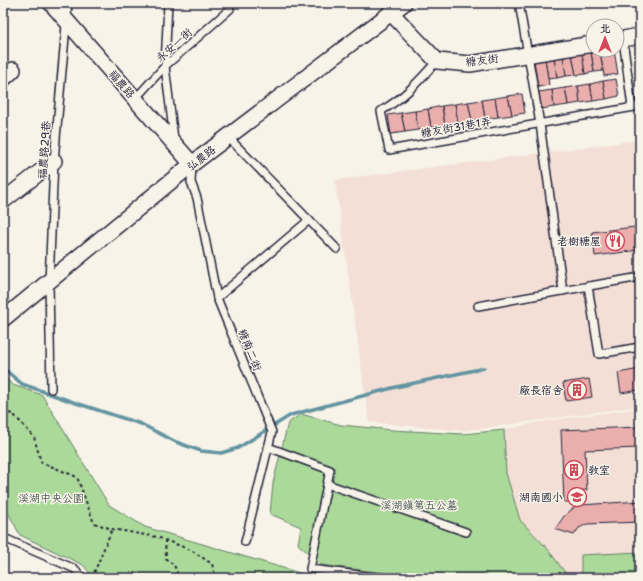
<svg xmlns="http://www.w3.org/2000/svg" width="643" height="581" viewBox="0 0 643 581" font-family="'Shantell Sans','LXGW WenKai TC',sans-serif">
	<rect width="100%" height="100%" fill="#f7f3e8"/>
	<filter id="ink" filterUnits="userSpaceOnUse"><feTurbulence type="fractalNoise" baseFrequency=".025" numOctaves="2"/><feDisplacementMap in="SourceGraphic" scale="8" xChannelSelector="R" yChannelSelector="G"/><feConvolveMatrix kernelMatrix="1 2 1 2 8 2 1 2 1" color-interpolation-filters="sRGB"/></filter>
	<g filter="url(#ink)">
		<!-- built -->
		<g fill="#f3dfd6">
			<path d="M640,140V406L463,431L369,422L335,180Z"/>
			<path d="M640,408V578H569L547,548L520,520L506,473L504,430L538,422Z"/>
		</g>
		<!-- green -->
		<g fill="#aad999" stroke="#667e6a">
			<path d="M3,376L13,385L42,395L109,505L145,527L310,576L325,578H94L83,565L20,535L3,503Z"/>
			<path d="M301,414L341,425L393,430L463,434L504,430L506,473L520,520L547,548L569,578H404L393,574L321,565L298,544L301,527L270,514L273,483L288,423Z"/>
			<path d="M640,552V578H581V555Z"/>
		</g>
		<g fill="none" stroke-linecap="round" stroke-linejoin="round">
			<!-- stream -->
			<path stroke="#6394a1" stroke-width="3.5" d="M3,368L22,384L73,402L141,424L176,442L201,451L221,453L238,448L291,415L396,387L484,368"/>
		</g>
		<!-- building -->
		<g fill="#eaafad" stroke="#22223b">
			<path d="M606,50H614L618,74L604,76L600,51Z"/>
			<path d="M600,51L603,71L594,72L591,52Z"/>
			<path d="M591,52L594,72L585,74L582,54Z"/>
			<path d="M582,54L585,74L576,75L572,55Z"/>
			<path d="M572,55L576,75L566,76L563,56Z"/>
			<path d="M563,56L566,76L557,78L554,58Z"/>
			<path d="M554,58L557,78L548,79L545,59Z"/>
			<path d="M545,59L549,85L538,87L534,61Z"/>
			<path d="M616,79L619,96L606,99L603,81Z"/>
			<path d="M603,81L606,99L593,101L590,84Z"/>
			<path d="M590,84L593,101L580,103L578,86Z"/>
			<path d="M578,86L580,103L568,105L565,88Z"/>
			<path d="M565,88L568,105L554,107L552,90Z"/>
			<path d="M552,90L554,107L541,109L539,92Z"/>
			<path d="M522,94L525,113L512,115L508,96Z"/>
			<path d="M508,96L512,115L498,117L495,98Z"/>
			<path d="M495,98L498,117L485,119L482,100Z"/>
			<path d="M482,100L485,119L472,121L468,102Z"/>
			<path d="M468,102L472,121L458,124L455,104Z"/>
			<path d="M455,104L458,124L445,126L442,106Z"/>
			<path d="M442,106L445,126L431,128L428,109Z"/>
			<path d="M428,109L431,128L418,130L415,111Z"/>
			<path d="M415,111L418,130L405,132L401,113Z"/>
			<path d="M401,113L405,132L391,134L388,115Z"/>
			<path d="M635,227L639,250L595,256L592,232Z"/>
			<path d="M640,369V390L621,393L618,373Z"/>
			<path d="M589,379L592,397L566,401L563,383Z"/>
			<path d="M640,427V448L585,450L587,490L572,491L573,502H564L561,430Z"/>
			<path d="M640,501V522L587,524L579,528L574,535L555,529L565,515L575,507L581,505Z"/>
		</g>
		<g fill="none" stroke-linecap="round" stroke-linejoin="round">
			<defs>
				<g id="lane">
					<path d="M168,3L165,66L174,139"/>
					<path d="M519,3L540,124L563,291"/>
					<path d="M623,39L632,107"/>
					<path d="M437,61C418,82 405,97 381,111L389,150L640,106"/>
					<path d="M135,99L165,66L230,9"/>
					<path d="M228,137L337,249"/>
					<path d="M192,166L191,182L197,198L217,298L272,432L245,542"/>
					<path d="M588,286L599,354L640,347"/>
					<path d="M217,298L309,220"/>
					<path d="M478,306L640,277"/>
					<path d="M51,389L49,283L54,161L68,3"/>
					<path d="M268,447L330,470L310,569L383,578"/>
					<path d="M327,484L466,532"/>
					<path d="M3,535L4,538L75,569L82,578"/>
				</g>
				<g id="street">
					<path d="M51,3L192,164"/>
					<path d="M391,13L437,61L470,64L593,44"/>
					<path d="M617,40L640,36"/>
					<path d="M3,79L13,70"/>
					<path d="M3,201L54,161"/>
					<path d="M3,319L192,164L404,3"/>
				</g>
			</defs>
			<!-- lane casing -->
			<use href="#lane" stroke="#22223b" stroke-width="10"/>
			<!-- street casing -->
			<use href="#street" stroke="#22223b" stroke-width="18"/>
			<!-- path -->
			<g stroke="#22223b" stroke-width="2" stroke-dasharray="3 3" stroke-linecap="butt">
				<path d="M3,412L13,414L34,437L41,462L77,477L94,523L112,529L157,537L191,550L212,564L215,576V578"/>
				<path d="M165,540L166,559L174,565L179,578"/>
				<path d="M92,578L112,529"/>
			</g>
			<!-- lane -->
			<use href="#lane" stroke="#f7f3e8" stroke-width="7"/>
			<!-- street -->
			<use href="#street" stroke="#f7f3e8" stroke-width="15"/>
		</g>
	</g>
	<!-- icons -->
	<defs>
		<symbol id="restaurant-ring" viewBox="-11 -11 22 22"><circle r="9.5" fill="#f7f3e8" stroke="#d1495b" stroke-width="1.5"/><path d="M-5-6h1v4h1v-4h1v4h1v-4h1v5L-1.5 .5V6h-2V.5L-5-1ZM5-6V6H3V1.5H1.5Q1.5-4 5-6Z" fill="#d1495b"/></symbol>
		<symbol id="building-ring" viewBox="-11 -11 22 22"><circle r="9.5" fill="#f7f3e8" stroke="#d1495b" stroke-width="1.5"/><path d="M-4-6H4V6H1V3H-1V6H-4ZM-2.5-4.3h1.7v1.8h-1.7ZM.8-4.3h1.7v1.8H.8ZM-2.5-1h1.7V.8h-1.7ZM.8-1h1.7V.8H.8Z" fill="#d1495b"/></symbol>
		<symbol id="school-ring" viewBox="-11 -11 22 22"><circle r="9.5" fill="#f7f3e8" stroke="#d1495b" stroke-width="1.5"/><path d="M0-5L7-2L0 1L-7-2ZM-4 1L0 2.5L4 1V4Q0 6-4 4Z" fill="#d1495b"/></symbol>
	</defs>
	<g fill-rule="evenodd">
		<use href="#restaurant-ring" x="604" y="230" width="22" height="22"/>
		<use href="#building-ring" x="566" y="379" width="22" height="22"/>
		<use href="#building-ring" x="563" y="459" width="22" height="22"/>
		<use href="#school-ring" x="566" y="486" width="22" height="22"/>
	</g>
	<g text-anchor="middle" stroke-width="3" stroke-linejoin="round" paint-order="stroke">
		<!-- street labels -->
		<g font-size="11" fill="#22223b" stroke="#f7f3e8">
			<text transform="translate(174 45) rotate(-42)" y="4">永安一街</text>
			<text transform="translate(482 60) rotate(-7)" y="4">糖友街</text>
			<text transform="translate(122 84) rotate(49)" y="4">福農路</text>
			<text transform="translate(456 127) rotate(-10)" y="4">糖友街31巷1弄</text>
			<text transform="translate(44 150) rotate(-86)" y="4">福農路29巷</text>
			<text transform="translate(201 158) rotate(-38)" y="4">弘農路</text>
			<text transform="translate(250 350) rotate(68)" y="4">糖南二街</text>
		</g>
		<!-- poi labels -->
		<g font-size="11" fill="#22223b" stroke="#f7f3e8" text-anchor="end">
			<text x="601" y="245">老樹糖屋</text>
			<text x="563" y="394">廠長宿舍</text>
			<text x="588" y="474" text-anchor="start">教室</text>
			<text x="563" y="501">湖南國小</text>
		</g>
		<!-- park labels -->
		<g font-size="11" fill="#4b5957" stroke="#f7f3e8">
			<text x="51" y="502">溪湖中央公園</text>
			<text x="419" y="509">溪湖鎮第五公墓</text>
		</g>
	</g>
	<!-- margin -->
	<rect width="643" height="581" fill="none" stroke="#f7f3e8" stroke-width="16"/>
	<rect x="8" y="8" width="627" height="565" fill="none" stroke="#22223b" stroke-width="1.5" filter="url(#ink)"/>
	<!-- north arrow -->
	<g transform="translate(605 38)"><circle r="19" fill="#f7f3e8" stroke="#a29fa3"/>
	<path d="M0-3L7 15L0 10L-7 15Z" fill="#d1495b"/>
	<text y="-6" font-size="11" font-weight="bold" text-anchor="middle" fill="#22223b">北</text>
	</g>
</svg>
